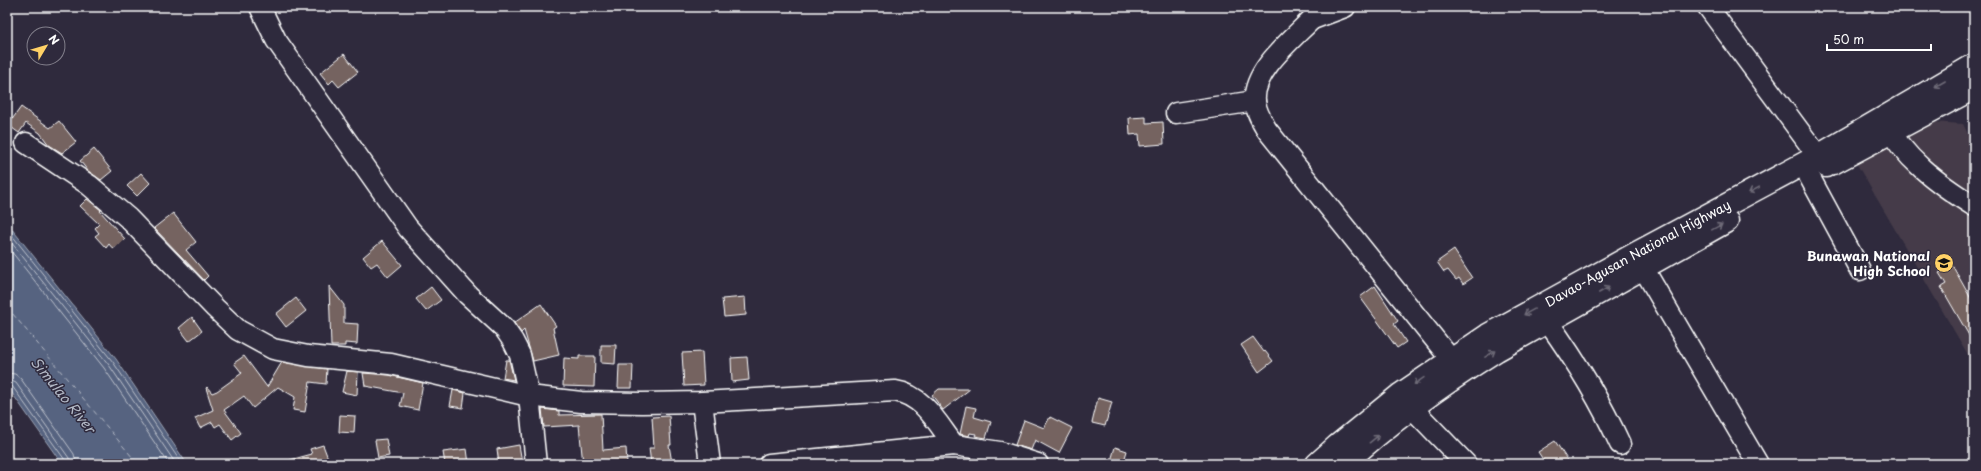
<svg xmlns="http://www.w3.org/2000/svg" width="1981" height="471" viewBox="0 0 1981 471" font-family="'Playpen Sans',sans-serif">
	<rect width="100%" height="100%" fill="#2f2a3d"/>
	<filter id="ink" filterUnits="userSpaceOnUse"><feTurbulence type="fractalNoise" baseFrequency=".025" numOctaves="2"/><feDisplacementMap in="SourceGraphic" scale="8" xChannelSelector="R" yChannelSelector="G"/><feConvolveMatrix kernelMatrix="1 2 1 2 8 2 1 2 1" color-interpolation-filters="sRGB"/></filter>
	<g filter="url(#ink)">
		<!-- built -->
		<path fill="#443b48" d="M1932,122L1963,124L1974,146V365L1855,161Z"/>
		<!-- water -->
		<path fill="#576480" stroke="#9aa2b3" d="M7,223L116,359L187,464H62L7,386Z"/>
		<g fill="none" stroke-linecap="round" stroke-linejoin="round">
			<!-- shore -->
			<g stroke="#bcc1cc" stroke-width="1">
				<path d="M7,229L113,362L182,464"/>
				<path d="M7,237L109,365L176,464"/>
				<path d="M7,246L104,368L169,464"/>
				<path d="M7,373L15,374L21,379L74,454L76,464"/>
				<path d="M7,379L16,383L69,458L70,464"/>
				<path d="M7,384L12,386L65,460V464"/>
			</g>
			<!-- ferry -->
			<path stroke="#b3b9c6" stroke-width="1" stroke-dasharray="5 4" stroke-linecap="butt" d="M7,307L138,464"/>
		</g>
		<!-- building -->
		<g fill="#756361" stroke="#fff">
			<path d="M344,54L358,72L339,87L333,80L329,84L320,73Z"/>
			<path d="M21,107L50,128L59,121L76,142L62,153L49,145L40,133L26,123L19,133L8,125Z"/>
			<path d="M1146,117V123L1163,122L1164,144L1140,146L1139,134L1130,135L1129,118Z"/>
			<path d="M94,149L112,171L101,180L88,171L80,161Z"/>
			<path d="M141,173L150,183L137,196L127,186Z"/>
			<path d="M87,199L101,210L100,211L125,239L113,249L109,244L106,248L95,236L99,233L95,228L99,224L80,206Z"/>
			<path d="M173,213L196,242L186,250L208,276L204,280L154,228Z"/>
			<path d="M382,241L402,265L388,277L377,263L371,267L363,257Z"/>
			<path d="M1454,250L1472,278L1463,284L1459,278L1456,280L1448,270L1444,272L1437,262Z"/>
			<path d="M1952,265L1974,304V344L1941,287L1946,284L1939,273Z"/>
			<path d="M329,286L344,305V323L358,324L357,344L345,343V346H331Z"/>
			<path d="M1375,286L1398,321L1394,324L1406,342L1397,348L1360,297Z"/>
			<path d="M431,287L441,300L426,311L416,299Z"/>
			<path d="M745,297L746,315L724,317L722,299Z"/>
			<path d="M296,298L306,311L286,327L276,314Z"/>
			<path d="M541,304L556,326L553,328L559,355L533,361L524,330L521,333L514,323Z"/>
			<path d="M192,317L202,331L189,341L179,328Z"/>
			<path d="M1253,337L1264,352L1265,351L1273,361L1259,372L1241,345Z"/>
			<path d="M601,345H616L615,364L601,363Z"/>
			<path d="M702,352L704,385L684,386L682,353Z"/>
			<path d="M244,356L267,387L282,362L327,369L326,384L310,382L305,412L293,410L295,397L278,387L253,408L244,396L224,410L241,433L232,440L220,424L215,427L212,422L200,428L195,418L213,410L206,388L207,387L212,393L217,391L242,373L234,363Z"/>
			<path d="M579,356H595L594,387L563,386L564,358L579,359Z"/>
			<path d="M747,357L749,380L732,382L731,358Z"/>
			<path d="M506,360H509L514,380L503,378Z"/>
			<path d="M619,365H633L632,388H618Z"/>
			<path d="M347,371L358,372L357,395L342,392Z"/>
			<path d="M363,373L389,375L423,383L418,410L400,406L403,393L365,386Z"/>
			<path d="M939,389H970L943,410L932,395Z"/>
			<path d="M453,390L465,393L463,408L450,406Z"/>
			<path d="M1098,398L1112,402L1105,426L1092,423Z"/>
			<path d="M966,406L976,408L974,417L991,422L986,438L975,436L976,434L970,433L969,436L960,434Z"/>
			<path d="M542,409L559,411V415L601,414L603,450L626,448L627,464H583L579,425L544,427Z"/>
			<path d="M340,415L355,416L354,433L339,432Z"/>
			<path d="M669,416L671,445H669L672,463L651,464L649,448H654L652,417Z"/>
			<path d="M1050,417L1072,428L1059,453L1035,440L1031,450L1015,445L1024,420L1044,428Z"/>
			<path d="M386,439L389,456L378,458L375,440Z"/>
			<path d="M1555,441L1570,464H1546L1538,452Z"/>
			<path d="M323,445L329,461L320,464H290V460L312,454L310,449Z"/>
			<path d="M519,445L522,462L499,464L497,449Z"/>
			<path d="M1115,447L1127,451L1123,464L1111,461Z"/>
			<path d="M467,449L469,464H445L443,452Z"/>
		</g>
		<g fill="none" stroke-linecap="round" stroke-linejoin="round">
			<defs>
				<g id="minor">
					<path d="M260,7L276,40L408,228L468,295L504,328L513,341L520,355L529,396L536,464"/>
					<path d="M1323,7C1304,31 1251,67 1255,102C1256,112 1262,121 1267,130L1461,372"/>
					<path d="M1708,7L1826,167"/>
					<path d="M1313,19L1345,7"/>
					<path d="M1176,113L1255,101"/>
					<path d="M1883,119C1904,159 1937,183 1974,206"/>
					<path d="M26,143L89,185L128,218L215,308L238,330L273,349L308,356L391,364L529,396L581,402L642,403L702,402L895,391C923,395 938,424 954,445"/>
					<path d="M1809,176L1860,270"/>
					<path d="M1635,254L1758,464"/>
					<path d="M1548,322C1576,361 1600,400 1620,444"/>
					<path d="M702,402L710,464"/>
					<path d="M1412,408L1466,464"/>
					<path d="M769,464L954,445L1000,452L1038,464"/>
				</g>
				<g id="highway">
					<path d="M1833,163L1974,88"/>
					<path id="s1" d="M1317,464L1337,446L1401,394L1488,335L1635,254L1818,156L1974,65"/>
					<path d="M1344,464C1391,421 1443,384 1497,350L1727,221"/>
				</g>
			</defs>
			<!-- minor casing -->
			<use href="#minor" stroke="#fff" stroke-width="23"/>
			<!-- highway casing -->
			<use href="#highway" stroke="#fff" stroke-width="25"/>
			<!-- minor -->
			<use href="#minor" stroke="#2f2a3d" stroke-width="20"/>
			<!-- highway -->
			<use href="#highway" stroke="#2f2a3d" stroke-width="22"/>
		</g>
		<!-- one-way arrows -->
		<defs><path id="oneway-shaft" d="M-6 0H5M1.5-3L5.5 0L1.5 3" fill="none" stroke-width="1.6" stroke-linecap="round" stroke-linejoin="round"/></defs>
		<g stroke="#6d6a77">
			<use href="#oneway-shaft" transform="translate(1940 84) rotate(150)"/>
			<use href="#oneway-shaft" transform="translate(1754 190) rotate(152)"/>
			<use href="#oneway-shaft" transform="translate(1717 227) rotate(-29)"/>
			<use href="#oneway-shaft" transform="translate(1604 290) rotate(-30)"/>
			<use href="#oneway-shaft" transform="translate(1529 312) rotate(151)"/>
			<use href="#oneway-shaft" transform="translate(1490 354) rotate(-32)"/>
			<use href="#oneway-shaft" transform="translate(1419 381) rotate(145)"/>
			<use href="#oneway-shaft" transform="translate(1374 439) rotate(-39)"/>
		</g>
	</g>
	<!-- icons -->
	<defs>
		<symbol id="school-disc" viewBox="-11 -11 22 22"><circle r="9.5" fill="#ffd166" stroke="#2f2a3d"/><path d="M0-5L7-2L0 1L-7-2ZM-4 1L0 2.5L4 1V4Q0 6-4 4Z" fill="#111"/></symbol>
	</defs>
	<g fill-rule="evenodd">
		<use href="#school-disc" x="1933" y="252" width="22" height="22"/>
	</g>
	<g text-anchor="middle" stroke-width="3" stroke-linejoin="round" paint-order="stroke">
		<!-- street labels -->
		<g font-size="13" fill="#fff" stroke="#2f2a3d">
			<text dy="5" stroke="none"><textPath href="#s1" startOffset="385">Davao-Agusan National Highway</textPath></text>
		</g>
		<!-- poi labels -->
		<g font-size="13" font-weight="bold" fill="#fff" stroke="#2f2a3d" text-anchor="end">
			<text x="1930" y="261">Bunawan National<tspan x="1930" dy="15">High School</tspan></text>
		</g>
		<!-- water labels -->
		<g font-size="14" font-style="italic" fill="#b3b9c6" stroke="#2f2a3d">
			<text transform="translate(63 395) rotate(51)" y="5">Simulao River</text>
		</g>
	</g>
	<!-- margin -->
	<rect width="1981" height="471" fill="none" stroke="#2f2a3d" stroke-width="24"/>
	<rect x="12" y="12" width="1957" height="447" fill="none" stroke="#fff" stroke-width="1.5" filter="url(#ink)"/>
	<!-- north arrow -->
	<g transform="translate(46 46) rotate(52)"><circle r="19" fill="#2f2a3d" stroke="#827f8b"/>
	<path d="M0-3L7 15L0 10L-7 15Z" fill="#ffd166"/>
	<text y="-6" font-size="11" font-weight="bold" text-anchor="middle" fill="#ffffff">N</text>
	</g>
	<!-- scale -->
	<path d="M1827 44v6h104v-6" fill="none" stroke="#ffffff" stroke-width="2"/>
	<text x="1833" y="44" font-size="12" fill="#ffffff" stroke="#2f2a3d" stroke-width="3" paint-order="stroke">50 m</text>
</svg>
